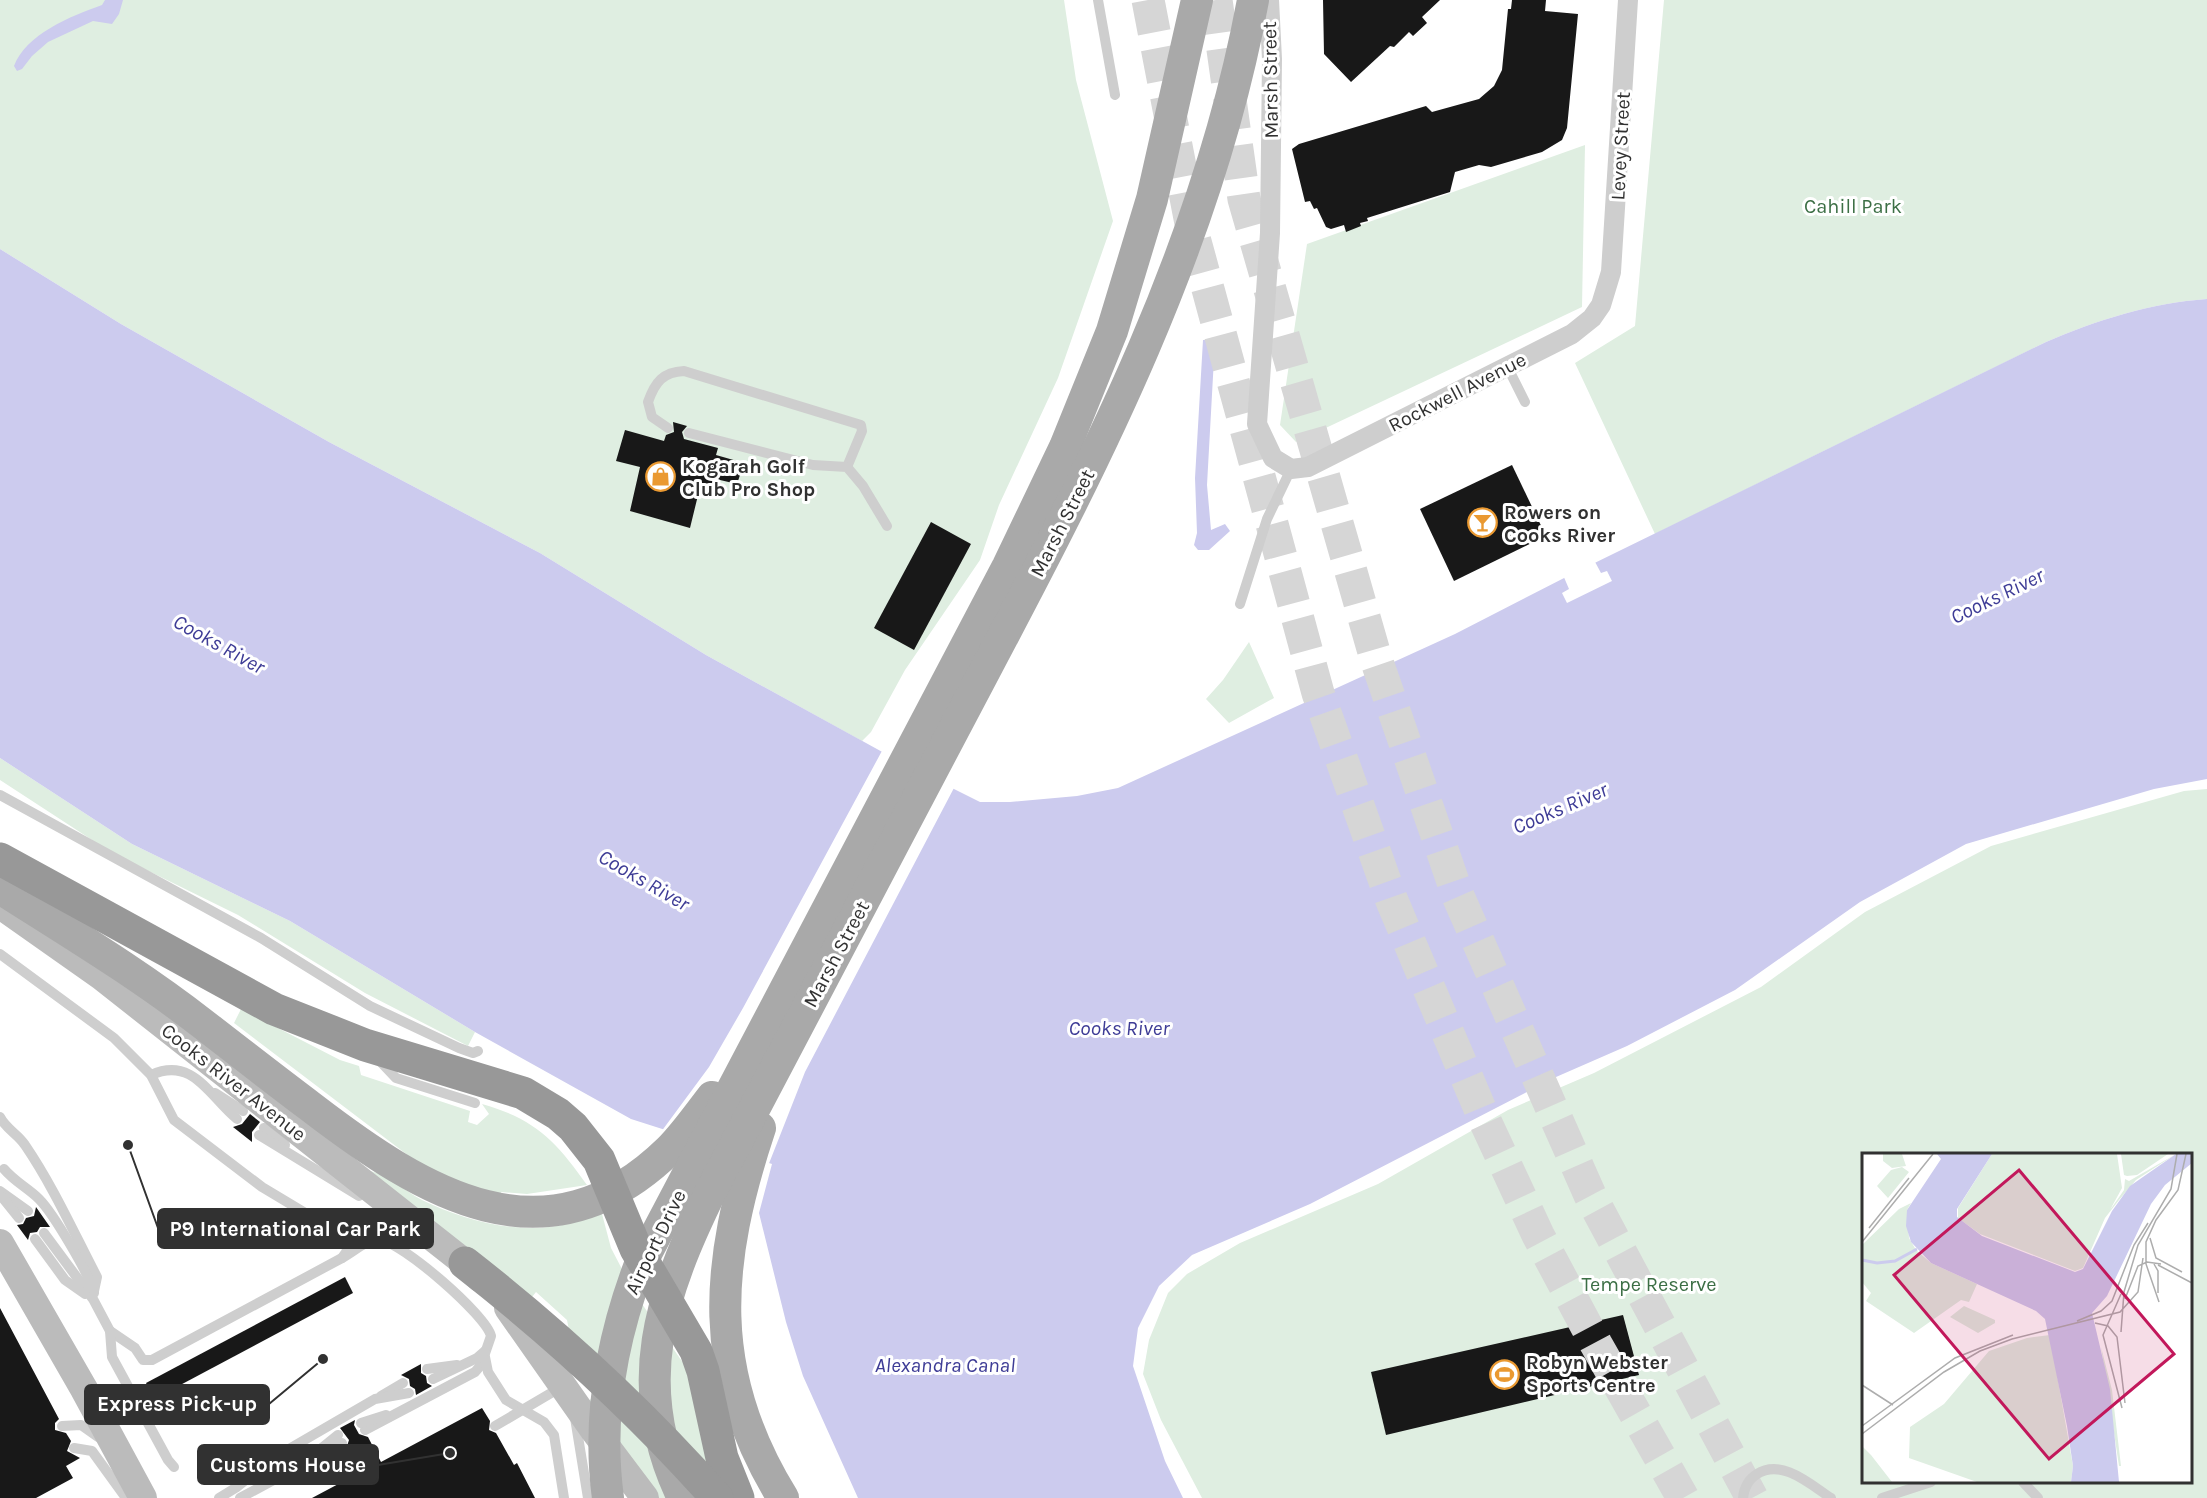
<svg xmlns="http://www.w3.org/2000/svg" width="2207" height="1498" viewBox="0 0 2207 1498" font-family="Karla,sans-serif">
	<rect width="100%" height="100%" fill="#fff"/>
	<!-- green -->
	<g fill="#dfeee1" fill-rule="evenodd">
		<path d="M0,0H1064L1076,80L1113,221L1058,378L999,505L980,560L905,670L871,732L862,741L706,655L540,553L329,442L121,324L0,249Z"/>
		<path d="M1664,0H2207V299C2151,303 2097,320 2046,342L1655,534L1575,363L1635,326Z"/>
		<path d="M1585,145L1582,307L1296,442L1280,425L1307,244Z"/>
		<path d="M1249,642L1274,698L1229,723L1206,699L1223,680Z"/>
		<path d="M0,758L132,844L290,921L475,1032L468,1046L365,993L238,915L112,853L0,780Z"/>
		<path d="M2207,789V1498H1202L1161,1420L1143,1374L1149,1340L1168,1293L1187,1274L1240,1243L1378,1184L1508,1110L1594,1073L1761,987L1865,912L1991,846L2184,791ZM1864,1154H2190V1482H1864Z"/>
		<path d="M241,1009L340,1060L359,1066L361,1075L470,1111L468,1122L477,1125L489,1114L482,1104C535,1119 556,1141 587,1185L527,1194L501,1192L500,1200L422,1166L234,1023Z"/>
		<path d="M365,1170C387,1173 403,1190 422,1200C467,1222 522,1236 571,1223C581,1220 591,1214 601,1210L611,1248L635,1294L686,1367L711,1463L701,1467L571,1340L567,1320L536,1292L528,1302Z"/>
		<path d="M599,1393L703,1498H654L583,1405Z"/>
	</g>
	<!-- water -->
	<g fill="#cccbee">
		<path d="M105,0H123L119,14L112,24L93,21L48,42L32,56L22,69L17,71L14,66C26,34 71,16 102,5Z"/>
		<path d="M0,249L121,324L329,442L540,553L706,655L906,765L980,802H1010L1077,796L1118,788L1455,634L1568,576L2046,342C2097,320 2151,303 2207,299V779L2154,789L1966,844L1860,902L1735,990L1627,1046L1556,1077L1310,1204L1192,1255L1159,1286L1138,1328L1133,1366L1165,1461L1183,1498H858L803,1376L786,1322L759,1213L772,1164L631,1119L475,1032L290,921L132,844L0,758Z"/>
		<path d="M1203,340H1215L1207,485L1211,530L1225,524L1230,531L1209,550H1198L1194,545L1197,533L1195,478Z"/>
	</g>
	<!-- pier -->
	<g fill="#fff">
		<path d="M1594,560L1601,573L1607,571L1612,581L1567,603L1562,593L1569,589L1563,575Z"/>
		<path d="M883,749L955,786L805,1072L768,1166L661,1132L709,1067L743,1008Z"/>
	</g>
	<!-- building -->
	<g fill="#181818">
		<path d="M1323,0H1440L1422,17L1427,23L1413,36L1409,32L1394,47L1390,46L1351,82L1324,54Z"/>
		<path d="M1512,0H1546L1545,11L1578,14L1567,128L1562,140L1542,152L1491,167L1479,165L1455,172L1450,192L1367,218L1368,221L1360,223L1361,226L1346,232L1344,225L1331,229L1326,227L1317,208L1314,209L1310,201L1305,202L1292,149L1299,144L1426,106L1432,112L1479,99L1494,86L1502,70L1508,9H1511Z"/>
		<path d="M673,422L687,426L682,432L684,439L718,448L716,455L744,463L737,484L720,480L718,487L701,483L690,528L630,511L640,467L616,461L625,430L664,441L666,435L674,432Z"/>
		<path d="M1512,465L1546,536L1454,581L1420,509Z"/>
		<path d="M931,522L971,544L914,650L874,628Z"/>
		<path d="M250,1114L260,1122L252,1132V1142L233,1127L242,1124Z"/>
		<path d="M36,1207L50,1227H40L37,1232L30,1233L28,1240L17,1225L23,1224L26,1218L34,1216Z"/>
		<path d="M345,1277L353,1293L154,1399L146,1383Z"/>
		<path d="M0,1308L59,1419L55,1423V1430L66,1433L71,1441L67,1451L80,1458L66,1466L73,1478L36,1498H0Z"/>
		<path d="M1623,1315L1639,1375L1386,1435L1371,1372Z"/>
		<path d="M421,1364V1373L426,1376L427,1383L432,1386L416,1395L415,1389L410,1386L409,1379L401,1375Z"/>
		<path d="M482,1408L490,1421L489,1430L496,1433L514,1465L517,1463L535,1498H312L359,1473L346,1449L349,1440L340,1428L355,1420L354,1425L359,1434L368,1437L381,1462Z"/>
	</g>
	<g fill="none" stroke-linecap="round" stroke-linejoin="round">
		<!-- highway-tunnel -->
		<g stroke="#d6d6d6" stroke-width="33" stroke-dasharray="33 16" stroke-linecap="butt">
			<path d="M1148,0L1193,234L1318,693L1392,901L1486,1123L1538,1235L1596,1344L1683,1498"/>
			<path d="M1216,0L1244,199L1376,659L1458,896L1590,1195L1752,1498"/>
		</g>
		<!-- lane -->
		<g stroke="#cecece" stroke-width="10">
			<path d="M1098,0L1115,95"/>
			<path d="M1508,368L1525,402"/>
			<path d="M668,428L652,417L648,402C655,382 663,372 684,371L861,425L862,431L847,467"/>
			<path d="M689,433L813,465L847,467L863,486L887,526"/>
			<path d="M1240,604L1267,519L1291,469"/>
			<path d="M0,795L261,938L370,1006L459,1048L473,1053L478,1051"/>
			<path d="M0,954L114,1038L151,1075L174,1120L262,1187L312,1217L346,1244L347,1251L342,1258L152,1360H143L135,1348L110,1331"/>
			<path d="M379,1060L396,1078L475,1103"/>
			<path d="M151,1075C193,1056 209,1096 237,1119"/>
			<path d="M215,1093L243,1111"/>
			<path d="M0,1117C6,1129 18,1134 25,1145C53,1186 74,1233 97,1277L94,1291"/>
			<path d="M264,1128L285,1145"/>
			<path d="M259,1135L359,1196"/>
			<path d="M4,1169C15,1182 28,1188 39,1199C53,1213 90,1275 94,1293"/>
			<path d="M0,1191L28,1211"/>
			<path d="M2,1197L19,1218"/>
			<path d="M44,1233L93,1299L110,1331L112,1357L168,1460L174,1467"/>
			<path d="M35,1239L65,1280L85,1294"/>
			<path d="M342,1258C354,1252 366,1239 380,1240C402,1242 486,1315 491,1336L481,1365L475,1372L365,1430"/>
			<path d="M485,1357L488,1372L506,1400L544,1422L554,1435L564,1498"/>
			<path d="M427,1369L457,1365"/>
			<path d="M433,1379L477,1358L485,1351"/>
			<path d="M381,1396L403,1383"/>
			<path d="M575,1418L588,1498"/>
			<path d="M361,1423L386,1415"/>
			<path d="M62,1426L81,1425L98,1437"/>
			<path d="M495,1426L563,1386"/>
			<path d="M74,1448L92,1451L126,1498"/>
			<path d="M317,1452L338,1435"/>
			<path d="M2023,1482L2038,1498"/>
			<path d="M219,1498L237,1487L270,1460L375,1399L409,1393"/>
			<path d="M240,1498L342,1443"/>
			<path d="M1743,1498C1744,1488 1749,1479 1757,1474C1782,1458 1811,1485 1831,1498"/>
			<path d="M1882,1498L1931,1482"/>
		</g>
		<!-- street -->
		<path stroke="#cecece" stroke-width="20" d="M1269,0L1272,59L1270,233L1257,424L1273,458L1291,469L1308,467L1572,334L1592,318L1601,305L1611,272L1628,0"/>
		<!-- secondary -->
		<g stroke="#bbb" stroke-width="28">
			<path d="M0,905L101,976L465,1263L480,1278"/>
			<path d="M0,1243L84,1389L143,1498"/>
			<path d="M508,1308L593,1429L645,1498"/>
		</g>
		<!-- primary -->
		<g stroke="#a9a9a9" stroke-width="32">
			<path d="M0,888C69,932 139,974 203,1024C239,1052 275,1080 311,1107C423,1193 546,1270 669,1150C685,1134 698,1115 712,1097"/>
			<path d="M760,1128C715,1263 705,1372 783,1498"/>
			<path d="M608,1498C597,1418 611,1342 639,1267L1008,566L1065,447L1112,331L1152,199L1197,0"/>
			<path d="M683,1498C628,1385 661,1293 712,1189C802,1017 892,847 982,676C1097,459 1208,244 1253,0"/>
		</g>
		<!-- highway -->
		<g stroke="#989898" stroke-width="33">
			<path d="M0,859L274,1009L365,1045L523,1093L558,1114L573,1127L599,1160L636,1249L696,1351L703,1371L722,1458L738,1498"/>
			<path d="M465,1263C556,1334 640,1411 717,1498"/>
		</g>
	</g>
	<!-- icons -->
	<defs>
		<symbol id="shop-ring" viewBox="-11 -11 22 22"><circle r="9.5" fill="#fff" stroke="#ea9931" stroke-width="1.5"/><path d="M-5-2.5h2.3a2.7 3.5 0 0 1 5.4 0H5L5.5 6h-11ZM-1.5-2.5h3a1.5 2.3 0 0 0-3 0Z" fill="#ea9931"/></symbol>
		<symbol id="bar-ring" viewBox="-11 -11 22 22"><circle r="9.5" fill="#fff" stroke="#ea9931" stroke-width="1.5"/><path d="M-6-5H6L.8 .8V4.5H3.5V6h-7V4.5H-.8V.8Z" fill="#ea9931"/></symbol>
		<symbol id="stadium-ring" viewBox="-11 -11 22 22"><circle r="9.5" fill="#fff" stroke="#ea9931" stroke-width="1.5"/><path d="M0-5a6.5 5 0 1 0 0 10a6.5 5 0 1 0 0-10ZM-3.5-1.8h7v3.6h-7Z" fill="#ea9931"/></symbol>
	</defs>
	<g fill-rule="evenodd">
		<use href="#shop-ring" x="644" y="460" width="33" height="33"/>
		<use href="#bar-ring" x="1466" y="506" width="33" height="33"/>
		<use href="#stadium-ring" x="1488" y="1358" width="33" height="33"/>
	</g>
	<g text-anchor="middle" stroke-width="6" stroke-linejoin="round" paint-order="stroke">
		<!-- street labels -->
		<g font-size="20" fill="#313131" stroke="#fff">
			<text transform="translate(1270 80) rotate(-91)" y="7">Marsh Street</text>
			<text transform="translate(1620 146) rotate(-87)" y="7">Levey Street</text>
			<text transform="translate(1457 392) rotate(-27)" y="7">Rockwell Avenue</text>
			<text transform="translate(1062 523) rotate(-63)" y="7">Marsh Street</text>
			<text transform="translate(836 954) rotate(-62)" y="7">Marsh Street</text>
			<text transform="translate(234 1082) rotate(38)" y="7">Cooks River Avenue</text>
			<text transform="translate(655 1242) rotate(-64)" y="7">Airport Drive</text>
		</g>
		<!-- park labels -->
		<g font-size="20" fill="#3c6f45" stroke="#fff">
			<text x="1853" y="213">Cahill Park</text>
			<text x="1649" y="1291">Tempe Reserve</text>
		</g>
		<!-- poi labels -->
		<g font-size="20" font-weight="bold" fill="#313131" stroke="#fff" text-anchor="start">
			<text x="682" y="473">Kogarah Golf<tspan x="682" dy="23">Club Pro Shop</tspan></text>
			<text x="1504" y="519">Rowers on<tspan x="1504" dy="23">Cooks River</tspan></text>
			<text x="1526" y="1369">Robyn Webster<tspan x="1526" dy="23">Sports Centre</tspan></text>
		</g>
		<!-- water labels -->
		<g font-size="21" font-style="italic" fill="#3e3c96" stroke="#fff">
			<text transform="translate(1997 596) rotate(-26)" y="7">Cooks River</text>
			<text transform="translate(219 644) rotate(29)" y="7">Cooks River</text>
			<text transform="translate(1560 808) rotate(-23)" y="7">Cooks River</text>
			<text transform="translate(644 880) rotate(30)" y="7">Cooks River</text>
			<text x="1119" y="1035">Cooks River</text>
			<text x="945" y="1372">Alexandra Canal</text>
		</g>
	</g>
	<!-- overview -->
	<g transform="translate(1862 1153)">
		<rect width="330" height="330" fill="#fff"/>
		<path d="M21,1H40L44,13L30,15L21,8ZM130,1H255L260,35L248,57L262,37L263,26L267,28L314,1L274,27L257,47L243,65L221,115L213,118L118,81L96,65V55ZM259,1H306L275,22L265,23L262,22ZM40,14L47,19L26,45L15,33L29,17ZM49,50L45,57L47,85L54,97L69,110L115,131L107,149L99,147L52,180L4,148L9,140L0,129V92L37,56ZM102,153L133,167V170L116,180L88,164ZM188,182L211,313L209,329H115L47,305L48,274L82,251L127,198L165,185ZM239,194L250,237L259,313H257ZM0,293L9,302L30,329H0Z" fill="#dfeee1"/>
		<path d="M75,1H130L95,56V64L120,83L213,119L221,116L250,58L268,33L314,1H330V10L303,32L289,51L245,143L230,160L248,236L257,329H209L211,313L205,273L183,166L174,158L69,110L49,89L44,73L45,57L79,6Z" fill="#cccbee"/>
		<path fill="none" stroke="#cccbee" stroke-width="3" d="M0,107L15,110L33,108L55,96"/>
		<path fill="none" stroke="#adadad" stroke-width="1.5" d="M7,75L47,25M288,85L294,105L320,119M0,89L71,1M292,111L296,118V140M296,112L330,130M259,141L241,182L260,255M263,146L276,113L285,109L299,111M297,149L284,111V89L294,67L316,37L324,1M215,168L239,158L250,148L272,92L286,70M233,170L246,173L255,184L263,250M259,179L262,139L276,92L309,36L315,1M0,232L31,252M0,273L93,205L151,182M0,281L82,219L118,198L150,186L258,159L276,139L281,105"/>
		<path fill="#c2185b" fill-opacity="0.15" stroke="#c2185b" stroke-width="3" d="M157,17L312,201L187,306L32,122Z"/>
		<rect width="330" height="330" fill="none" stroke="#313131" stroke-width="3"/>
	</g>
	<!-- callouts -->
	<path fill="none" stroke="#313131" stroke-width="2" d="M128 1145L158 1228M323 1359L269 1404M450 1453L378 1465"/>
	<g fill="#313131" stroke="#fff" stroke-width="2">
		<circle cx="128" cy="1145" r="6"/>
		<circle cx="323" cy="1359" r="6"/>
		<circle cx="450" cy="1453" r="6"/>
	</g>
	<g fill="#313131" stroke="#313131" stroke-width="2">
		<rect x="158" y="1209" width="275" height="39" rx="6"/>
		<rect x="85" y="1385" width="184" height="39" rx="6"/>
		<rect x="198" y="1445" width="180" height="39" rx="6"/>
	</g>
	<g font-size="21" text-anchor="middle" font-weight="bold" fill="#fff">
		<text x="295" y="1236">P9 International Car Park</text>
		<text x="177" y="1411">Express Pick-up</text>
		<text x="288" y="1472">Customs House</text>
	</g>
</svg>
